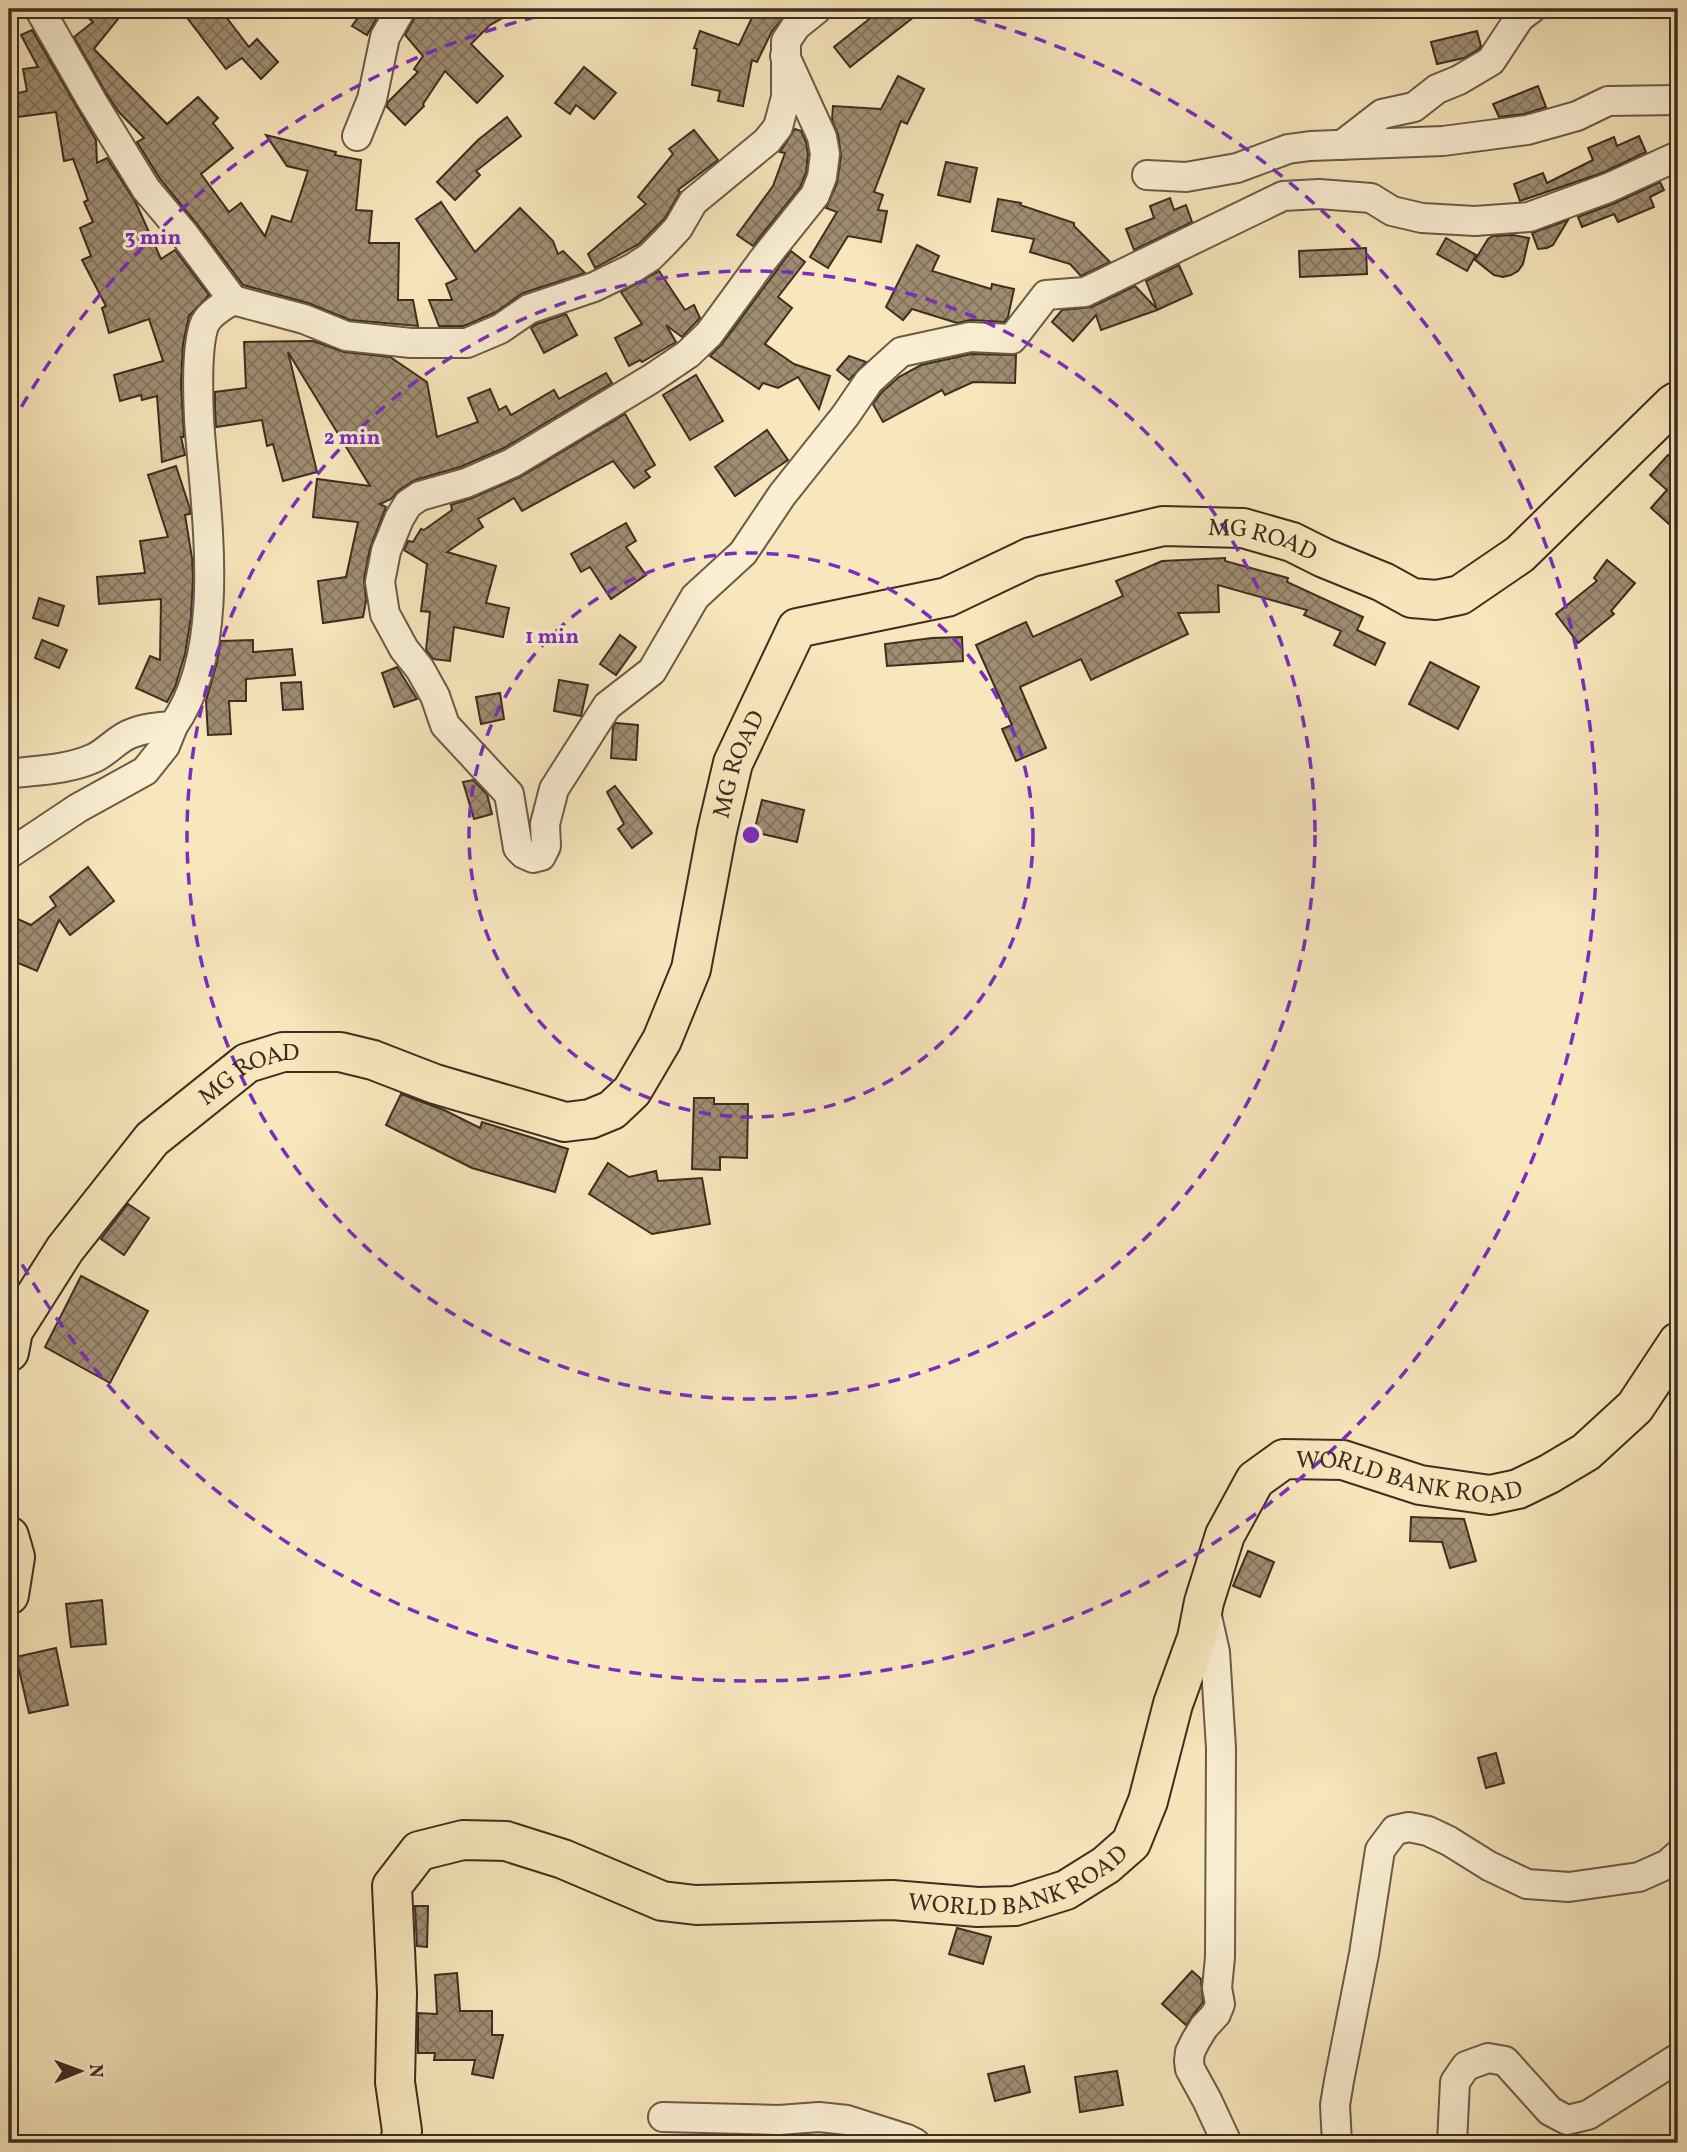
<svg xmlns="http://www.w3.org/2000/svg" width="1687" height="2152" viewBox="0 0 1687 2152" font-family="Vollkorn,serif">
	<defs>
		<pattern id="building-cross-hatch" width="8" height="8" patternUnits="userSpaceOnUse" patternTransform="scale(1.75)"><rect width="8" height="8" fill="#9f8d72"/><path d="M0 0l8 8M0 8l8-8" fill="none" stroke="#83745d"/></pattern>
	</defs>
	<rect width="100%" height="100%" fill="#f8e6bc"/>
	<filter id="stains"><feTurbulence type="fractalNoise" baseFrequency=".00286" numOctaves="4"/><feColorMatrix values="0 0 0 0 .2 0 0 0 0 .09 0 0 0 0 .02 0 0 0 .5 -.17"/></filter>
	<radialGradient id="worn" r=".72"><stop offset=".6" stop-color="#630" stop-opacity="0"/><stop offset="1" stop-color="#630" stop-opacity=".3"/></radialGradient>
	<!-- building -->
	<g fill="url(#building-cross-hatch)" stroke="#3e2d21" stroke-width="2">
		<path d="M78,9H126L94,49L167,124L198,97L218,118L213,123L233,148L201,174L229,212L241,203L265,236L272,216L291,222L308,171L287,166L266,135L336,152L335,155L361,160L356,210L372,211L369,243H399L398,300H413L418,326L350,320L308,303L243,285L197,224L160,179L137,142L144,138L118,111L106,93L74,37L93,22Z"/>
		<path d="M201,9H220L249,47L257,39L278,62L261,79L242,58L226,69L188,19Z"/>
		<path d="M364,9H382L367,35L352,26Z"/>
		<path d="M418,9H519L490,25L471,44L503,76L477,103L445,71L423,104L424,106L405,125L387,107L388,102L418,72L414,69L423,56L405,35L415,17Z"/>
		<path d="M756,9H791L772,31L757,62L752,60L743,106L718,101L720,91L692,85L697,49L694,48L700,31L739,45Z"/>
		<path d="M882,9H924L850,67L834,47Z"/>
		<path d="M32,30L96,140L97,163L107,158L136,203L161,259L175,250L209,295L189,316L183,344L181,384L184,437H181L185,455L162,462L157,396L142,400L141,395L120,401L114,375L163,361L149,319L109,333L102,308L106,306L82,260L91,256L80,228L93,222L84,202L88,200L73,159L64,161L56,112L9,118V95L27,91L23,69L38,67L21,35Z"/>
		<path d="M1477,31L1481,46L1479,49L1464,58L1437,64L1431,42Z"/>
		<path d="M584,67L616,93L594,119L576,105L570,114L555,103Z"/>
		<path d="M898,76L924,89L907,124L901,121L874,192L883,195L878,210L887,211L881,242L848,236L828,268L810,257L837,212L826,208L837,183L841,156L838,134L832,120L833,106L881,109Z"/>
		<path d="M1538,86L1546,107L1524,114L1499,117L1493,104Z"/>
		<path d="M507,117L521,136L476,171L480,175L455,200L437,182L478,140Z"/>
		<path d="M795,129L801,131L806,142L808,154L806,173L800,187L753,246L737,235L773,186L785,153L780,152Z"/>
		<path d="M694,130L718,160L678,190L680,192L665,218L639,244L595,268L588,254L646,204L638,197L673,154L669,149Z"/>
		<path d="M1639,136L1646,152L1602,173L1520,201L1514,184L1543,173L1547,183L1593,160L1588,148L1614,137L1617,146Z"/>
		<path d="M946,162L977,168L970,202L938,195Z"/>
		<path d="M1660,182L1664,190L1650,197L1654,207L1618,222L1614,214L1582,227L1578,217L1615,203Z"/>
		<path d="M1170,198L1174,210L1186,205L1192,222L1134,250L1126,229L1154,218L1150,206Z"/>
		<path d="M998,199L1021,203L1020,205L1074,223V226L1110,262L1081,276L1070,264L1030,252L1034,239L992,231Z"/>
		<path d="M441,202L475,252L520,208L553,241L558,254L563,251L585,273L523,293L496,312L464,326H439L429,300H452L446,284L457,279L416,219Z"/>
		<path d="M1568,220L1553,245L1547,248L1538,249L1532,233Z"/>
		<path d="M1513,235L1529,238L1523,264L1518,271L1511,275L1503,277L1494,275L1475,260L1488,239L1493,236Z"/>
		<path d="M1446,238L1476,255L1467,271L1437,254Z"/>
		<path d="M917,245L939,256L932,271L991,289L992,284L1014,289L1008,317L1004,322L971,320L957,323L912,309L903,320L886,307Z"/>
		<path d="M1366,248L1367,274L1300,277L1299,251Z"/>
		<path d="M791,251L805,262L778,297L792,308L765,344L794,364L830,376L819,409L798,377L778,388L763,383L759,389L710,356L722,344Z"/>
		<path d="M1179,265L1192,294L1157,310L1101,330L1096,315L1073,341L1052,322L1062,310L1092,307L1135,286L1157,309L1146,281Z"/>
		<path d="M659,271L685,310L694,305L700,318L682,337L666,325L676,342L642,362L640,360L629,366L615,338L642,324L621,292Z"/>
		<path d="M566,314L577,335L544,353L531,328L537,324Z"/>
		<path d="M313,341L344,352L390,357L427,382L437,437L478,422L468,398L490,389L499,410L506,406L511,415L554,390L559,399L606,373L612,383L504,448L460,467L415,480L399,490L391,499L380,504L386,507L370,548L364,579L366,601L363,617L323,623L318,581L346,577L358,522L313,517L317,479L370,486L288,352L317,472L283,481L273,444L267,446L262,420L216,427L215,408V392L246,388L244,342Z"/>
		<path d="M971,354L1016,355L1015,383L973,382L945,395L942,390L883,422L873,404L882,392L899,377L921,365Z"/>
		<path d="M849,356L866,362L849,380L837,370Z"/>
		<path d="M696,375L723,421L690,440L663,395Z"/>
		<path d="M625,414L655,465L645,471L650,477L634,488L613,461L522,511L514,498L478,519L483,527L447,552L496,566L486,603L509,608L503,637L454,627L450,661L433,659L426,650L430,612L421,611L427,564L404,550L408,541L413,542L421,529L424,530L452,510L451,505L472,498L520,477Z"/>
		<path d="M767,430L788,460L735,496L715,467Z"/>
		<path d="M1668,455L1678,464V532L1651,508L1667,490L1650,475Z"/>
		<path d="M176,466L190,509V514L185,515L192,558L193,577L191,617L185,654L175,687L167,702L136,688L150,656L160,660L161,599L99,604L97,577L145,573L140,541L168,537L148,475Z"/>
		<path d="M626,523L636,541L626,547L646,575L611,599L590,567L581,572L571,554Z"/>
		<path d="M1225,558V561L1288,578L1287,582L1363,617L1357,630L1385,643L1375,665L1334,645L1341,631L1304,615L1307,610L1218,585L1219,612L1178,613L1188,634L1091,680L1081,659L1020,687L1046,748L1016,761L1002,729L1012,725L976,645L1026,622L1033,637L1123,596L1116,581L1162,561Z"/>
		<path d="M1607,560L1635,583L1611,611L1614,614L1578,643L1556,614L1597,581L1594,578Z"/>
		<path d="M39,598L64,606L58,626L33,618Z"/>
		<path d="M620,635L636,647L616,675L600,664Z"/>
		<path d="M962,637L963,661L887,666L885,644L932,638Z"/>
		<path d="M42,640L67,650L59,668L35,658Z"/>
		<path d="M253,640V652L292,649L295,675L246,679V701H229L231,734L208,735L206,701L217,662L221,641Z"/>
		<path d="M1430,662L1479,687L1458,729L1409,704Z"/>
		<path d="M397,667L417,699L394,707L382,673Z"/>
		<path d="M559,680L588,685L581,716L554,711Z"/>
		<path d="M301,682L303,709L283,710L281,683Z"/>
		<path d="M500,693L504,719L481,724L476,697Z"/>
		<path d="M616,723L638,725L636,760L611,758L613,727Z"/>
		<path d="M473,780L487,794L492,814L474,819L463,782Z"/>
		<path d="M615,786L652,833L632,848L618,829L624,824L607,792Z"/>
		<path d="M762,800L804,810L797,842L754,832Z"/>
		<path d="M88,867L114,901L70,935L59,920L37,971L9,959V915L31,925L56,906L50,897Z"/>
		<path d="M401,1094L444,1110L480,1128L482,1122L568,1149L555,1192L472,1168L386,1125Z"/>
		<path d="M694,1098H714V1104H748L747,1158L720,1157V1170L692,1169Z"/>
		<path d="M608,1163L629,1177L656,1171L658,1181L702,1178L710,1224L652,1234L589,1194Z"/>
		<path d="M128,1204L149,1218L124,1255L101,1239Z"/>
		<path d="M81,1276L148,1311L110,1383L45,1347Z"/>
		<path d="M1411,1517L1464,1519L1476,1561L1450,1568L1442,1542L1410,1541Z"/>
		<path d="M1248,1551L1274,1562L1260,1597L1233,1586Z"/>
		<path d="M102,1600L106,1644L71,1647L66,1604Z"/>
		<path d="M56,1648L68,1705L29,1713L16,1657Z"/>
		<path d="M1496,1753L1504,1783L1486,1788L1478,1758Z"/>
		<path d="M415,1906H428L427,1947L417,1946Z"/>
		<path d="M957,1928L991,1937L983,1964L949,1954Z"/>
		<path d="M1192,1971L1201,1979L1203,2002L1186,2025L1162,2004Z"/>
		<path d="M457,1973L460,2011H492V2035H503L493,2078L472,2074L475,2060H434L435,2053H418V2013L437,2014L435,1975Z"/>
		<path d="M1024,2066L1030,2092L995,2101L988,2074Z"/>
		<path d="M1117,2071L1123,2105L1080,2112L1075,2077Z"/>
	</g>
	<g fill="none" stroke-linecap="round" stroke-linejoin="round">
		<defs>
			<g id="street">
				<path d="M40,10L92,101L146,189L184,234L233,300"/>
				<path d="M785,56L822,137L825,154L822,177L815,195L763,260L709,334L688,354L651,379L512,463L466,483L420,496L408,504L399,519L386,551L380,582L385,614L404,649L420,669L435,696L445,725L509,794L518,848L524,854L533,858L541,856L546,846L545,824L554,789L607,706L652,671L695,597L743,553L782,495L845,416L869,381L901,352L970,337L1012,339L1046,295L1085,292L1283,196L1319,194L1371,198L1392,211L1422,218L1475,221L1529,217L1608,188L1678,156"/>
				<path d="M357,136L372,99L385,37L401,9"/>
				<path d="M1342,145L1382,114L1414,107L1437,89L1459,80L1491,61L1520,17L1531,9"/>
				<path d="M1147,175L1186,177L1237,168L1288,149L1310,146L1443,141L1527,130L1577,116L1608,101L1678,100"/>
				<path d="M9,774C37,770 68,770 94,758C107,752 117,739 130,734C144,728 158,727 173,726C229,647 205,511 199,419C198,395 196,345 205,323C211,312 223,306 233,300L304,319L346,336L411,343H467L500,329L529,309L594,287L633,268L650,257L664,243L678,228L693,202L767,141L778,127L786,97V41L796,26L817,9"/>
				<path d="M9,854L78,808L145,771L165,746L173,726"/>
				<path d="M1206,1612L1215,1652L1221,1748L1220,1957L1217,1988L1220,2004L1216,2014L1204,2027L1196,2040L1190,2052L1189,2061L1190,2069L1207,2100L1227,2143"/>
				<path d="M663,2117L779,2120L819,2117L847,2120L907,2139L915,2143"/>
				<path d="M1337,2143L1335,2105L1339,2081L1364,1954L1380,1850L1395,1830L1409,1827L1428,1831L1449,1841L1489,1866L1527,1884L1569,1887L1639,1877L1668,1864L1678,1855"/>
				<path d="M1452,2143L1455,2082L1466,2066L1488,2058L1505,2061L1550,2111L1567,2120L1588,2115L1678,2058"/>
			</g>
			<g id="primary">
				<path id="s1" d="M9,1352L13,1331L65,1249L152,1139L247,1063L283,1052H340L373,1060L435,1084L565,1122L590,1119L612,1110L632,1091L662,1040L691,969L717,831L733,763L797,628L947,597L1031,557L1163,526L1243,528L1292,542L1324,558L1383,582L1412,598L1436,600L1460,595L1520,554L1673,404L1678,401"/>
				<path d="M9,1536L15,1557L9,1595"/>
				<path id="s2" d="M400,2143L402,2131L395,2082L397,1993L392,1886L419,1851L463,1840L506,1841L563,1859L662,1901L696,1905L892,1900L978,1907L1015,1906L1066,1890L1106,1865L1131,1843L1148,1801L1173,1704L1197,1638L1204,1602L1225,1535L1255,1480L1284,1459L1343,1460L1420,1485L1490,1495L1518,1489L1549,1474L1586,1452L1635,1407L1678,1342"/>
			</g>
		</defs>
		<!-- street casing -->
		<use href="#street" stroke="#6c5b48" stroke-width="32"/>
		<!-- primary casing -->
		<use href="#primary" stroke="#3e2d21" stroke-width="42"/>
		<!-- street -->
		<use href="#street" stroke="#faefd3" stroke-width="28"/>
		<!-- primary -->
		<use href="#primary" stroke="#f8e6bc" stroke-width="38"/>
	</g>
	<!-- distance rings -->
	<g fill="none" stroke="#7b2cbf" stroke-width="3.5" stroke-dasharray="12 9">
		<circle cx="751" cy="835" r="282"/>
		<circle cx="751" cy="835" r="564"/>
		<path d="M11 425A846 846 0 0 1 568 9M934 9A846 846 0 1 1 11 1245"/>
	</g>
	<g text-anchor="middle" stroke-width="6" stroke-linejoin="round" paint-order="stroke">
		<!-- street labels -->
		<g font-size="24" fill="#3e2d21" stroke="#faefd3">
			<text dy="8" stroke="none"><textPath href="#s1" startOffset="1766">MG ROAD</textPath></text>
			<text dy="8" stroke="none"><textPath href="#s1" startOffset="1134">MG ROAD</textPath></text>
			<text dy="8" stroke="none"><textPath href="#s1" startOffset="378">MG ROAD</textPath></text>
			<text dy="8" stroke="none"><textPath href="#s2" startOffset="1594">WORLD BANK ROAD</textPath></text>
			<text dy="8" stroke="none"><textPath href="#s2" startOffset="920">WORLD BANK ROAD</textPath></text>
		</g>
	</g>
	<circle cx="751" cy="835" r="10" fill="#7b2cbf" stroke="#faefd3" stroke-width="3.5"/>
	<g font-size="21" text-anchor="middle" font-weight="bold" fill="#7b2cbf" stroke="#faefd3" stroke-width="6" stroke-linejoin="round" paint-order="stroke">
		<text x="153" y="244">3 min</text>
		<text x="352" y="444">2 min</text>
		<text x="552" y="643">1 min</text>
	</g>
	<!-- margin -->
	<rect width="1687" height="2152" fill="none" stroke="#f8e6bc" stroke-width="35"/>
	<rect x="10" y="10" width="1666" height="2131" fill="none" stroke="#3e2d21" stroke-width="3.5"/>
	<rect x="18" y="18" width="1652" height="2117" fill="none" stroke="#3e2d21" stroke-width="2"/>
	<!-- north arrow -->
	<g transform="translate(80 2071) rotate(89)" stroke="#faefd3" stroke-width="5" paint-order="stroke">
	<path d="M0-5L12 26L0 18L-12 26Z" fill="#3e2d21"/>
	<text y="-10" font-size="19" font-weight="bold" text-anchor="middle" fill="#3e2d21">N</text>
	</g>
	<rect width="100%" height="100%" filter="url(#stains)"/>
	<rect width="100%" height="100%" fill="url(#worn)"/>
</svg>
